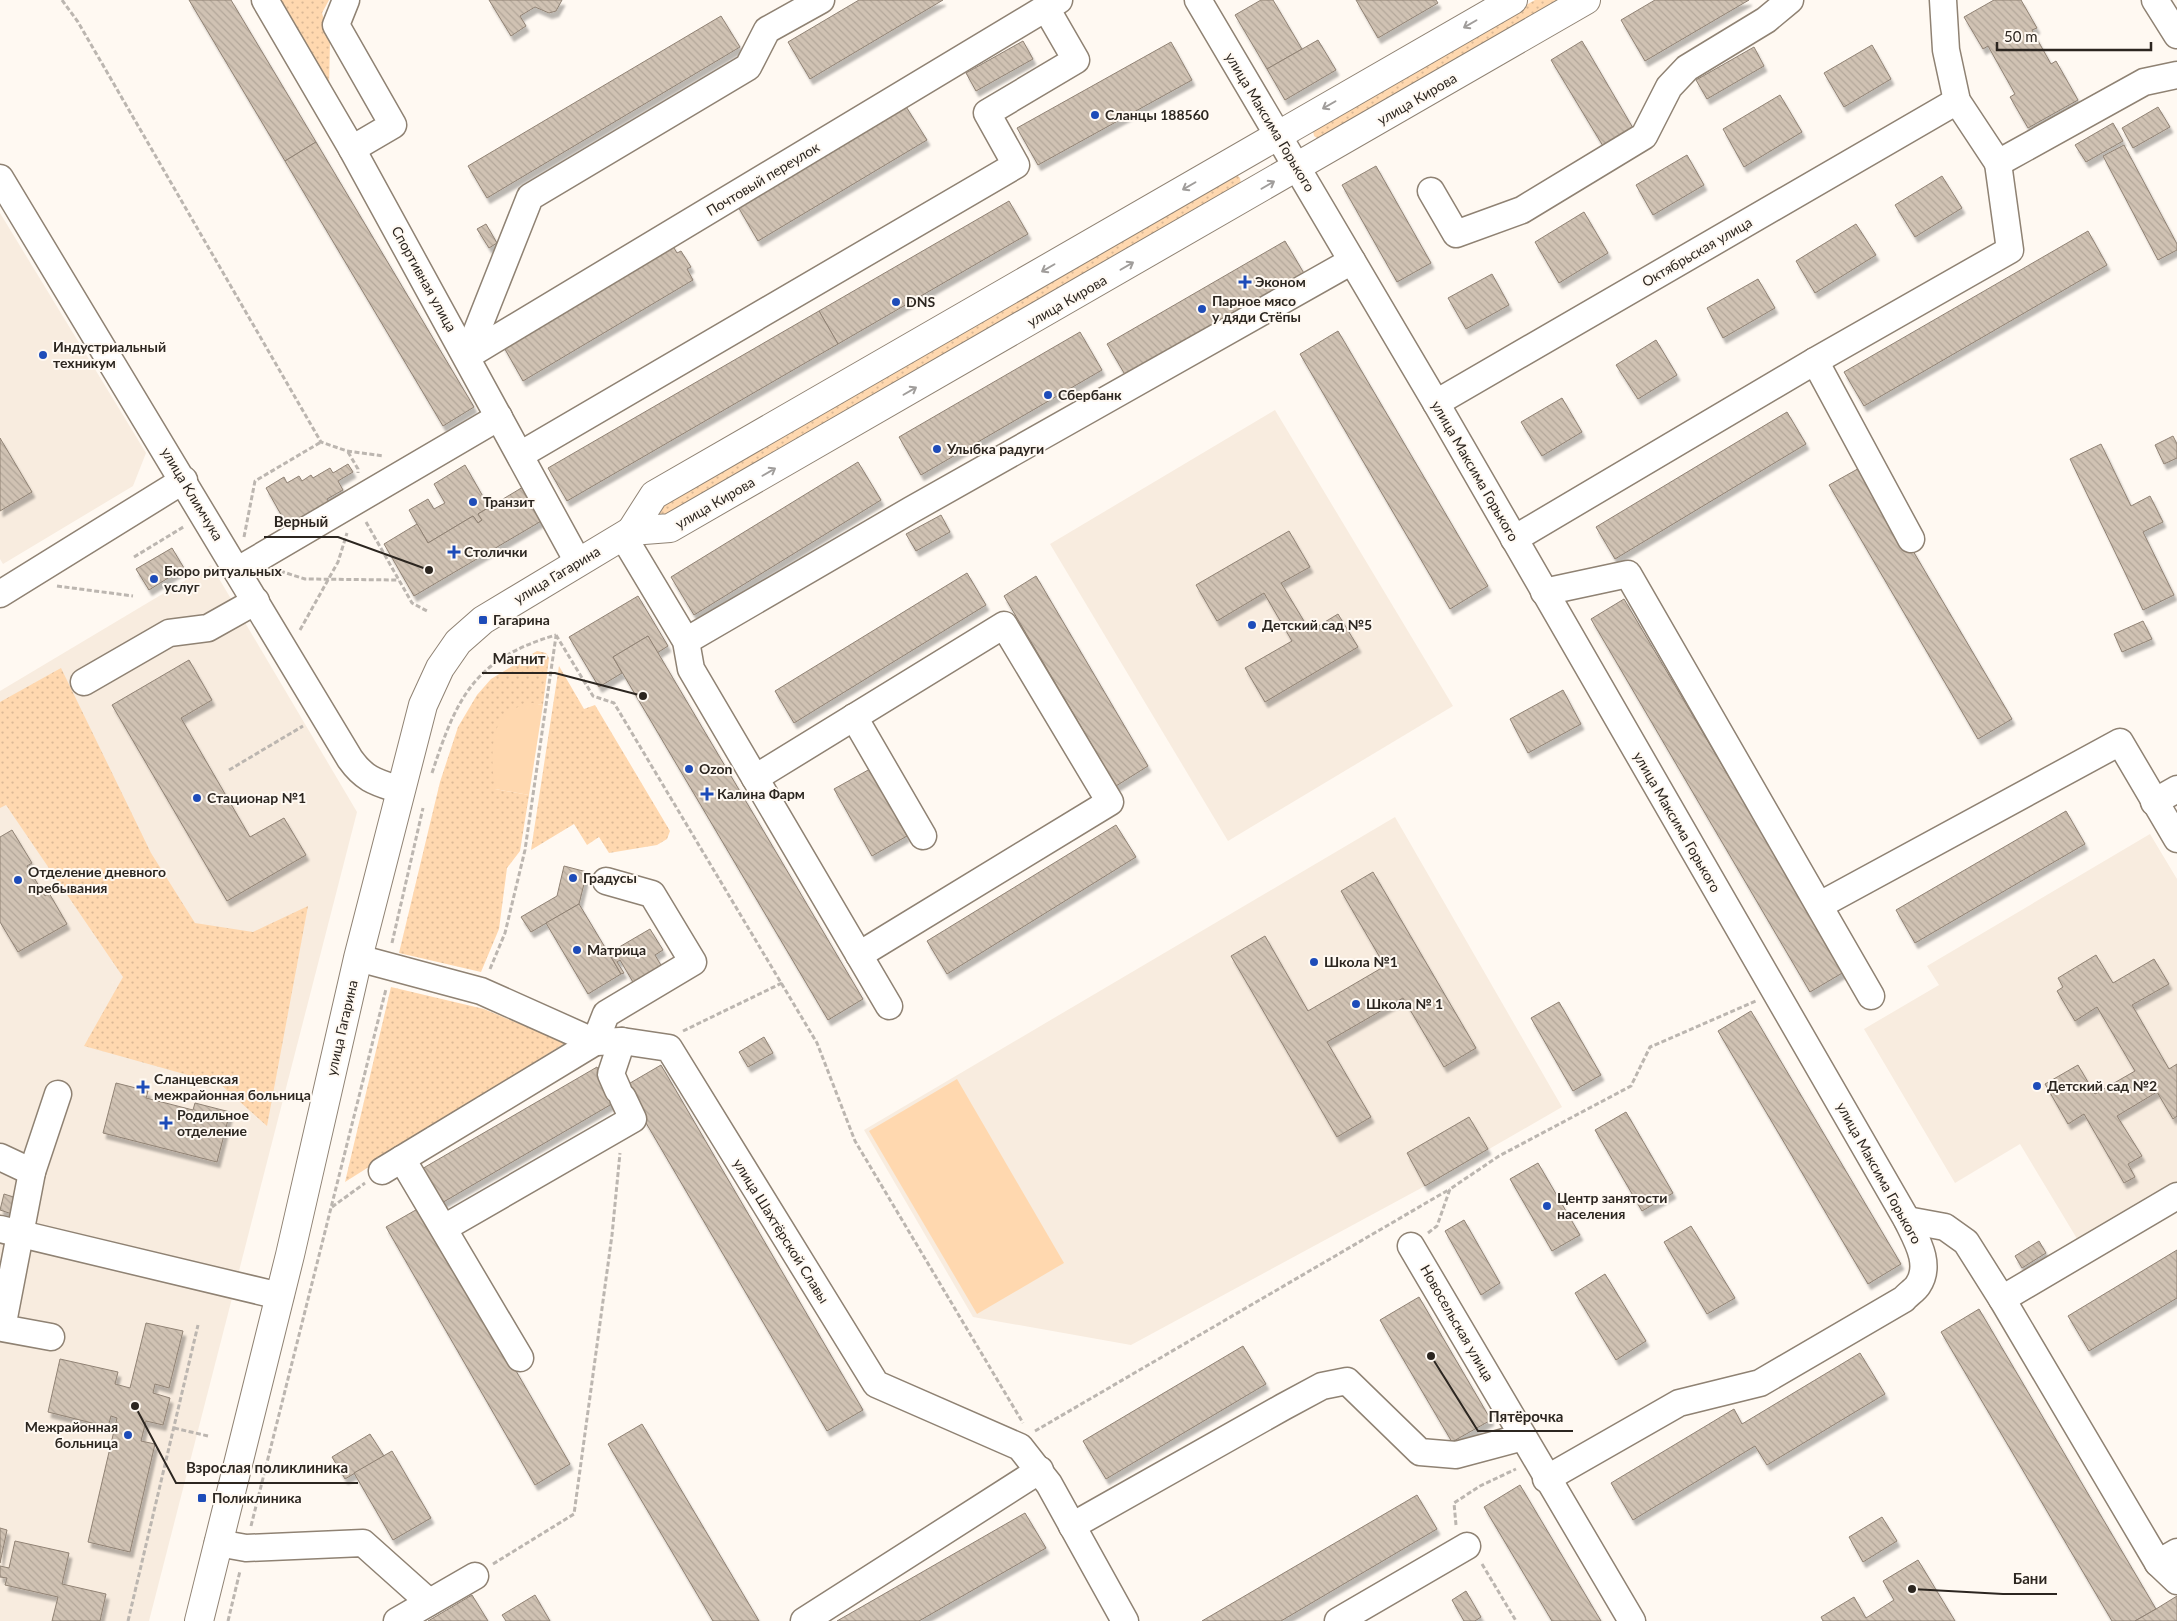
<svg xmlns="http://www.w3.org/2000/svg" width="2177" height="1621" viewBox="0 0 2177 1621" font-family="Lato,sans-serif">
	<defs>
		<pattern id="grass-dots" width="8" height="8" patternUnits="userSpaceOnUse" patternTransform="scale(1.25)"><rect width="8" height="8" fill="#ffd8af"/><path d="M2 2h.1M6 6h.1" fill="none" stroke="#dbb996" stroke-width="1.8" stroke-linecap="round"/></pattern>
		<pattern id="building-back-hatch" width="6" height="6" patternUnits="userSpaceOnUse" patternTransform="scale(1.25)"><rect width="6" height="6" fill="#d0c2b3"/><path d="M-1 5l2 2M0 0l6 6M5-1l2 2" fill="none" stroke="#b3a79a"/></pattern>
		<filter id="shadow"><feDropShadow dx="3" dy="5.5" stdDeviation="1" flood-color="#0004"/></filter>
	</defs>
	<rect width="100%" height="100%" fill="#fff9f2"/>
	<!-- built -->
	<g fill="#f8ecdf">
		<path d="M0,213L146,453L133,486L3,564L0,559Z"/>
		<path d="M1275,410L1453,706L1228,841L1050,544Z"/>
		<path d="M211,565L357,812L149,1621H0V691Z"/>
		<path d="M1395,817L1562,1107L1425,1186L1131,1345L973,1317L864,1130Z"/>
		<path d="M2150,834L2177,879V1191L2082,1247L2020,1144L1955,1183L1864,1029L1939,985L1927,966Z"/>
	</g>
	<!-- grass -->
	<g fill="url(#grass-dots)">
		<path d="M275,0H329L322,13L330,41L329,91Z"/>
		<path d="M1535,0H1566L1320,140L1314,136L1313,130L1317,126Z"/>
		<path d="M1235,173L1240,178L1241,184L656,521L654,506Z"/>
		<path d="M537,651L546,653L549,658L543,705L526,703L495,789L529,795L520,851L507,868L499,929L481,972L399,953L440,782L458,727L477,695L491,679Z"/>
		<path d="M559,666L584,709L595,705L670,831L667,839L657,845L609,853L599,837L587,845L574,824L531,850Z"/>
		<path d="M61,668L151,853L195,923L253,932L308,906L267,1126L220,1084L84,1046L123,977L6,805L0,808V702Z"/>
		<path d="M391,987L484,1009L565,1043L345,1182Z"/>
	</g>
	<!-- green -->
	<g fill="#ffd8af">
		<path d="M526,702L543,705L529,795L495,789C492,768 489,735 503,717C509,711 519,707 526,702Z"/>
		<path d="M957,1079L1064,1263L977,1314L869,1131Z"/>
	</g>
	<!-- building -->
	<g fill="url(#building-back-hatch)" stroke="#908274" filter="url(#shadow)">
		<path d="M189,0H231L316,142L285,161Z"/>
		<path d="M489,0H562L556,11L549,13L535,7L520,16L526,26L511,36Z"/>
		<path d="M859,0H943L810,79L788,42Z"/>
		<path d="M1261,0H1273L1302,49L1267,69L1235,15Z"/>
		<path d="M1356,0H1436L1438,3L1378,38Z"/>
		<path d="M1655,0H1749L1645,61L1621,20Z"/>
		<path d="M1994,0H2021L2037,28L2032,30L2051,64L2056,61L2078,100L2028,128L2010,97L2015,94L1988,46L1983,49L1964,17Z"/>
		<path d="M721,16L740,47L487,198L468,166Z"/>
		<path d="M1318,40L1336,70L1285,100L1267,69Z"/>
		<path d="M1023,41L1033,59L976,91L966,73Z"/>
		<path d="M1582,41L1633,128L1603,146L1551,60Z"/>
		<path d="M1171,42L1192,80L1038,165L1017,128Z"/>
		<path d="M1872,45L1891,79L1844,107L1824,73Z"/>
		<path d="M1754,47L1764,66L1707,99L1696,80Z"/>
		<path d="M1780,95L1802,132L1744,167L1723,129Z"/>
		<path d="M905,105L927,140L758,241L737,205Z"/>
		<path d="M2158,107L2170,127L2133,148L2122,128Z"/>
		<path d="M2113,123L2123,141L2086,162L2075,145Z"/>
		<path d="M316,142L474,407L443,426L285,161Z"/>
		<path d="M2124,145L2177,244V250L2158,260L2103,156Z"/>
		<path d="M1687,155L1704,185L1653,215L1636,185Z"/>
		<path d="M1376,166L1431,263L1397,282L1342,185Z"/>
		<path d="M1942,176L1962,208L1915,237L1895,205Z"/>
		<path d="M1009,201L1028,234L838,344L819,311Z"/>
		<path d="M1584,212L1608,253L1559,283L1535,242Z"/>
		<path d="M486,224L497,243L489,248L477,229Z"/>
		<path d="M1856,224L1876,255L1815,293L1796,261Z"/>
		<path d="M2088,231L2107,265L1864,406L1844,372Z"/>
		<path d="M1285,241L1305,275L1127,378L1107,344Z"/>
		<path d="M671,243L677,253L681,251L691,267L687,269L693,280L523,381L502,344Z"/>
		<path d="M1492,274L1509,305L1466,329L1448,298Z"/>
		<path d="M1758,279L1775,308L1723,338L1707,308Z"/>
		<path d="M819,311L838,344L567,501L548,468Z"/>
		<path d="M1338,331L1488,586L1450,609L1300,354Z"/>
		<path d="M1080,332L1102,370L921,475L899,437Z"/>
		<path d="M1656,340L1677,375L1638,399L1616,365Z"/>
		<path d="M1562,398L1582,432L1542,456L1521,422Z"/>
		<path d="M1787,412L1806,444L1615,559L1596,527Z"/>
		<path d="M2173,436L2177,444V458L2164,464L2155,445Z"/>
		<path d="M0,438L32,492L0,511Z"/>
		<path d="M2101,444L2131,506L2150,496L2163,522L2143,532L2174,595L2143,610L2070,459Z"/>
		<path d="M858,462L881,500L694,615L671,577Z"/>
		<path d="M348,464L353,472L338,481L343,490L327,499L329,502L288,527L266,488L284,477L287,483L299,476L302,481L311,475L313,478L330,468L333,473Z"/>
		<path d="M465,465L489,507L478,514L482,520L478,523L473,516L428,543L409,510L428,499L434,509L445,503L434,484Z"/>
		<path d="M1863,466L2012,719L1978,739L1829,485Z"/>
		<path d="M523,487L543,520L414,596L384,544L417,524L428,543L473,516L478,523L482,520L478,514Z"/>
		<path d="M941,515L950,532L916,551L906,534Z"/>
		<path d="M1289,531L1310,567L1281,583L1310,631L1338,614L1358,647L1265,702L1245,668L1292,641L1264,593L1217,621L1196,585Z"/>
		<path d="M172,548L184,568L149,590L136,569Z"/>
		<path d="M967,573L986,605L794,723L775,691Z"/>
		<path d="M1036,576L1148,766L1116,786L1004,596Z"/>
		<path d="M638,596L668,646L657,653L648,636L613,657L622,673L599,687L569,637Z"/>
		<path d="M1624,599L1844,972L1810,992L1591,619Z"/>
		<path d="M2143,621L2152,639L2122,652L2114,634Z"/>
		<path d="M648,636L863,999L828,1020L613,657Z"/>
		<path d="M189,660L212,700L181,718L250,837L284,818L306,855L227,901L112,705Z"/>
		<path d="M1563,690L1581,724L1528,753L1510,719Z"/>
		<path d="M870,769L907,836L872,856L834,789Z"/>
		<path d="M2066,811L2085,844L1915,943L1896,910Z"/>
		<path d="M1116,825L1136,857L947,974L927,941Z"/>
		<path d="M12,830L32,863L27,866L45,896L49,893L67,924L18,952L0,922V837Z"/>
		<path d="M564,866L587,872L579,904L531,932L521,917L557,896Z"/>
		<path d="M1373,872L1476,1048L1444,1067L1403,998L1327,1042L1371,1117L1337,1137L1231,956L1265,936L1308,1011L1385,966L1341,891Z"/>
		<path d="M579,904L621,974L588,994L546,923Z"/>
		<path d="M650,929L663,950L655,955L665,972L637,989L620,960L617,962L624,973L621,974L609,953Z"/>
		<path d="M2096,955L2113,983L2154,959L2169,984L2132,1005L2169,1069L2177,1064V1116L2173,1119L2157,1092L2117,1116L2142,1156L2128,1164L2135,1177L2124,1183L2084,1114L2068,1124L2045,1084L2078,1065L2095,1094L2135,1071L2097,1007L2075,1021L2057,991L2063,987L2058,978Z"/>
		<path d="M1559,1002L1601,1075L1573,1091L1531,1018Z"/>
		<path d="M1751,1011L1901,1264L1868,1284L1718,1031Z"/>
		<path d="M764,1037L773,1053L748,1067L739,1052Z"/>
		<path d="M661,1065L863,1410L827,1431L629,1094L613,1093Z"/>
		<path d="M597,1067L617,1101L440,1204L420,1170Z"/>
		<path d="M116,1083L148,1091L146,1098L193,1110L195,1103L230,1112L217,1162L103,1133Z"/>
		<path d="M1626,1112L1673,1193L1642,1211L1595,1130Z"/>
		<path d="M1469,1117L1488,1149L1425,1186L1407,1153Z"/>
		<path d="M1538,1163L1580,1235L1552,1251L1510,1179Z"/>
		<path d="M4,1194L20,1199L15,1215L0,1210Z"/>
		<path d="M421,1207L570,1464L535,1485L386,1227Z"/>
		<path d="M1464,1220L1500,1283L1481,1295L1445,1231Z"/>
		<path d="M1691,1226L1735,1298L1707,1314L1664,1242Z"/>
		<path d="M2039,1241L2046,1253L2022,1268L2015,1256Z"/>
		<path d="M2177,1250V1298L2089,1351L2068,1316Z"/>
		<path d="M1605,1274L1646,1341L1616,1360L1575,1293Z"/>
		<path d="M1419,1297L1491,1420L1452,1442L1380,1320Z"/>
		<path d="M1979,1309L2156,1609L2135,1621H2112L1941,1332Z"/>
		<path d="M146,1323L183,1331L169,1388L155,1384L153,1393L170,1398L163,1425L146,1421L141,1441L155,1444L130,1552L88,1542L117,1418L111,1416L108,1427L48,1412L60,1359L118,1372L115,1384L130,1388Z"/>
		<path d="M1243,1346L1266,1384L1106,1479L1083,1441Z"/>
		<path d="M1860,1353L1885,1394L1767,1465L1755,1446L1633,1520L1611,1483L1734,1409L1742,1424Z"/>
		<path d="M642,1424L759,1621H713L608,1444Z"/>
		<path d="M370,1434L384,1456L345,1479L332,1457Z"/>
		<path d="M392,1451L431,1518L393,1540L354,1473Z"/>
		<path d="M1520,1485L1601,1621H1552L1484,1507Z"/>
		<path d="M1417,1495L1437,1529L1281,1621H1202Z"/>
		<path d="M1025,1513L1046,1548L919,1621H837Z"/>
		<path d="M1882,1517L1897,1541L1863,1562L1849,1537Z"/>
		<path d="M0,1528L7,1530L0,1563Z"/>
		<path d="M15,1541L69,1553L62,1584L106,1594L100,1621H52L58,1597L5,1585L7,1578L0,1577V1566L9,1568Z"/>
		<path d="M1918,1560L1955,1621H1823L1821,1617L1854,1597L1866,1618L1894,1600L1883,1581Z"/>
		<path d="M1466,1591L1481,1617L1475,1621H1464L1452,1600Z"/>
		<path d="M472,1595L488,1621H428Z"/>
		<path d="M535,1595L550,1621H506L502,1615Z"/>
		<path d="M2177,1596V1621H2135L2156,1609Z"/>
	</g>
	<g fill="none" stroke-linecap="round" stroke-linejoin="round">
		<defs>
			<g id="minor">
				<path d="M265,0L352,149L578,562"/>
				<path d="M346,0L336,25L393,125L352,149"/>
				<path d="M1198,0L1436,403L1907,1220C1916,1239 1932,1264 1918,1285C1915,1290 1908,1294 1904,1299L1760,1383L1679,1403L1546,1479"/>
				<path d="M1943,0L1946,50L1957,101L1998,163L2144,82L2177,75"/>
				<path d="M2155,0L2177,35"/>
				<path d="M0,178L350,759C365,780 376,782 400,790"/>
				<path d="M1431,191L1456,234L1522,210L1644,136L1669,87L1687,68L1766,20L1790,0"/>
				<path d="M467,356L1059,0"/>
				<path d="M467,356L530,197L748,67L767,30L821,0"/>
				<path d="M1815,361L1911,539"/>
				<path d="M1436,403L1957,101"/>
				<path d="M520,455L1016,165L987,113L1076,60L1046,8"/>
				<path d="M623,536L686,641L691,669L889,1006"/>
				<path d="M1514,539L1815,361L2010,250L1998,163"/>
				<path d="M238,570L499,417"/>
				<path d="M1544,592L1628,574L1871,996"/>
				<path d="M0,594L184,480"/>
				<path d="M686,641L911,510L1352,261"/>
				<path d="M84,682L169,633L208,628L256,601"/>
				<path d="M854,717L923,836"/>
				<path d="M755,778L1004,625L1110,802L859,955"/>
				<path d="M2154,802L2177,789"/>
				<path d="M1820,905L2120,742L2177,839"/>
				<path d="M358,958L481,991L595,1042L622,1041L669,1048L876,1384L1020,1447L1049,1484L1125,1621"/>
				<path d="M618,1090L611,1074L622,1041"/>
				<path d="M0,1157L32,1172"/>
				<path d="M402,1159L520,1358"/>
				<path d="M382,1171L595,1042L606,1014L693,962L652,894L606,881"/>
				<path d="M1907,1220L1945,1227L1966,1242L2002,1299L2177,1196"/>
				<path d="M444,1228L633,1119L623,1098"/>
				<path d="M0,1229L280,1296"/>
				<path d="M1411,1246L1632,1621"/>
				<path d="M2002,1299L2158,1563L2177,1552"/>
				<path d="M51,1337L2,1328L32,1172L58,1094"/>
				<path d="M1072,1526L1283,1407L1322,1386L1347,1381L1420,1452L1456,1455L1523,1437"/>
				<path d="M218,1543L246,1548L363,1543L429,1602"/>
				<path d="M2158,1563L2177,1581"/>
				<path d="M397,1621L475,1576"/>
				<path d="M804,1621L1040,1470"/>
				<path d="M1338,1621L1467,1546"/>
			</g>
			<g id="major">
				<path d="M631,531L654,495L1513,0"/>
				<path d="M199,1621L290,1255L358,958L423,705L440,668L458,642L483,620L631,531L670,528L1586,0"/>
			</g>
		</defs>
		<!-- minor casing -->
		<use href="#minor" stroke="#8f8273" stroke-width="29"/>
		<!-- major casing -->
		<use href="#major" stroke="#8f8273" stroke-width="30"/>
		<!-- path -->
		<g stroke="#bcb6b0" stroke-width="3" stroke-dasharray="5 2.5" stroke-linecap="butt">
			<path d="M62,0L78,22L321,442L347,451L384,456"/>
			<path d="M348,452L358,469V473"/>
			<path d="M366,522L412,603L427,611"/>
			<path d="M244,537L255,481L321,442"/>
			<path d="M134,557L185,526"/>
			<path d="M280,571L305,579L399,580"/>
			<path d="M57,586L133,596"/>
			<path d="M300,630L338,562L347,533"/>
			<path d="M556,635L593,696L614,703L817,1043L855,1141L1023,1423"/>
			<path d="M229,770L303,726"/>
			<path d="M432,773C457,697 474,659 556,635"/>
			<path d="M392,943L423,808"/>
			<path d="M490,969L505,933L525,850L556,636"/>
			<path d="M683,1031L782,983"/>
			<path d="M332,1207L365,1183"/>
			<path d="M1428,1233L1437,1226L1450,1189L1499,1156L1631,1086L1650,1047L1756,1001"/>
			<path d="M174,1428L208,1436"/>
			<path d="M1035,1431L1450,1189"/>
			<path d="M1456,1525L1454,1503L1480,1486L1516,1469"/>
			<path d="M251,1526L386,989"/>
			<path d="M493,1564L574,1514L612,1235L620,1153"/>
			<path d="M1482,1564L1516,1621"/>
			<path d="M128,1621L198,1325"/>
			<path d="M228,1621L240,1571"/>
		</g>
		<!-- minor -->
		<use href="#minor" stroke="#fff" stroke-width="26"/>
		<!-- major -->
		<use href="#major" stroke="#fff" stroke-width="28"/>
	</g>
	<!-- one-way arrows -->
	<defs><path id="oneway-shaft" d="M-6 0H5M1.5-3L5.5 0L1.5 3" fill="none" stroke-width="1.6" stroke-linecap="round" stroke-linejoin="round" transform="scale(1.25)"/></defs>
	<g stroke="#a09d9b">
		<use href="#oneway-shaft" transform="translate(1470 24) rotate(150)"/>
		<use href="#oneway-shaft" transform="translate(1329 105) rotate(150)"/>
		<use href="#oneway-shaft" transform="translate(1268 185) rotate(-30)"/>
		<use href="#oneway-shaft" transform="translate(1189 186) rotate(150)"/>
		<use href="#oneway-shaft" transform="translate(1127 266) rotate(-30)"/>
		<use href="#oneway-shaft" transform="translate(1048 268) rotate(150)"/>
		<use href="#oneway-shaft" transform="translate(910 391) rotate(-30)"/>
		<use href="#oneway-shaft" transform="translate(769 472) rotate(-30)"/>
	</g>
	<!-- markers -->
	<g fill="#1e4cb9" stroke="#fff9f2" stroke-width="2">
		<circle cx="1095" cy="115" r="5"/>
		<path d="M1242.5 274.5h5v5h5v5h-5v5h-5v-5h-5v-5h5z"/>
		<circle cx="896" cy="302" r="5"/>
		<circle cx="1202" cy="309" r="5"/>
		<circle cx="43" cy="355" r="5"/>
		<circle cx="1048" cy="395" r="5"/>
		<circle cx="937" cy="449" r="5"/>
		<circle cx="473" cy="502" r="5"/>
		<path d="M451.5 544.5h5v5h5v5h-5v5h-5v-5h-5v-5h5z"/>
		<circle cx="154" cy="579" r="5"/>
		<rect x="478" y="615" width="10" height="10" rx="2.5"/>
		<circle cx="1252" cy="625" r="5"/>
		<circle cx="689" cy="769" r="5"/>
		<path d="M704.5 786.5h5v5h5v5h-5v5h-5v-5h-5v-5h5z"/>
		<circle cx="197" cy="798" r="5"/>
		<circle cx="573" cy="878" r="5"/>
		<circle cx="18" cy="880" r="5"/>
		<circle cx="577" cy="950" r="5"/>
		<circle cx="1314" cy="962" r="5"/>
		<circle cx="1356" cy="1004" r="5"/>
		<circle cx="2037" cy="1086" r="5"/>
		<path d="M140.5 1079.5h5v5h5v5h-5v5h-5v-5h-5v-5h5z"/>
		<path d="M163.5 1115.5h5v5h5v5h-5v5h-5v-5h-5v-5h5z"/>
		<circle cx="1547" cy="1206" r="5"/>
		<circle cx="128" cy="1435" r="5"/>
		<rect x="197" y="1493" width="10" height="10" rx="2.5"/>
	</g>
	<g text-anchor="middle" stroke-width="4" stroke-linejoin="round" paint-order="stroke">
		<!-- street labels -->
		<g font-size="14" fill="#2c2620" stroke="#fff9f2">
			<text transform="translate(1417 99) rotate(-30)" y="5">улица Кирова</text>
			<text transform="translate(1270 122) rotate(59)" y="5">улица Максима Горького</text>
			<text transform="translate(763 179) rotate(-31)" y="5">Почтовый переулок</text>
			<text transform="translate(1697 252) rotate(-30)" y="5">Октябрьская улица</text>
			<text transform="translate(424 279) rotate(61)" y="5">Спортивная улица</text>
			<text transform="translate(1067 301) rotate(-30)" y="5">улица Кирова</text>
			<text transform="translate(1475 471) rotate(60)" y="5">улица Максима Горького</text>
			<text transform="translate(192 494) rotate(59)" y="5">улица Климчука</text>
			<text transform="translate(715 503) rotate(-30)" y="5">улица Кирова</text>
			<text transform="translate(557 575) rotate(-31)" y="5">улица Гагарина</text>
			<text transform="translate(1677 822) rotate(60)" y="5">улица Максима Горького</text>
			<text transform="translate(342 1028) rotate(-77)" y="5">улица Гагарина</text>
			<text transform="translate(1879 1173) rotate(61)" y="5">улица Максима Горького</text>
			<text transform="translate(781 1231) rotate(58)" y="5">улица Шахтёрской Славы</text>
			<text transform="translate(1457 1323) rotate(60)" y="5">Новосельская улица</text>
		</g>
		<!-- poi labels -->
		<g font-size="14" font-weight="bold" fill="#2c2620" stroke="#fff9f2" text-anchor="start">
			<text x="1105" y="120">Сланцы 188560</text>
			<text x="1255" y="287">Эконом</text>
			<text x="1212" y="306">Парное мясо<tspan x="1212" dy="16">у дяди Стёпы</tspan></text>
			<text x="906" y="307">DNS</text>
			<text x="53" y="352">Индустриальный<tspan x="53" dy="16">техникум</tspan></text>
			<text x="1058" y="400">Сбербанк</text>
			<text x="947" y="454">Улыбка радуги</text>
			<text x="483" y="507">Транзит</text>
			<text x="464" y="557">Столички</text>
			<text x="164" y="576">Бюро ритуальных<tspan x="164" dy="16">услуг</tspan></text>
			<text x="493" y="625">Гагарина</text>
			<text x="1262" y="630">Детский сад №5</text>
			<text x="699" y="774">Ozon</text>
			<text x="717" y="799">Калина Фарм</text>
			<text x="207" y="803">Стационар №1</text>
			<text x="28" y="877">Отделение дневного<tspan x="28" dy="16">пребывания</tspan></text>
			<text x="583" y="883">Градусы</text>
			<text x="587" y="955">Матрица</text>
			<text x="1324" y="967">Школа №1</text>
			<text x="1366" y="1009">Школа № 1</text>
			<text x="154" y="1084">Сланцевская<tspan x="154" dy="16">межрайонная больница</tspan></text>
			<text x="2047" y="1091">Детский сад №2</text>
			<text x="177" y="1120">Родильное<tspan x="177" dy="16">отделение</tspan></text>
			<text x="1557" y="1203">Центр занятости<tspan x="1557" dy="16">населения</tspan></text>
			<text x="118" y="1432" text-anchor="end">Межрайонная<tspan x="118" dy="16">больница</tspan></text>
			<text x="212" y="1503">Поликлиника</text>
		</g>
	</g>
	<!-- callouts -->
	<path fill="none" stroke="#2c2620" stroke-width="2" d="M429 570L338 537H264M643 696L555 673H482M1431 1356L1478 1431H1573M135 1406L176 1483H358M1912 1589L2003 1594H2057"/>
	<g fill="#2c2620" stroke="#fff9f2" stroke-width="2">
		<circle cx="429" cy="570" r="5"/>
		<circle cx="643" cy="696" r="5"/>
		<circle cx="1431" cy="1356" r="5"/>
		<circle cx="135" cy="1406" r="5"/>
		<circle cx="1912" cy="1589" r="5"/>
	</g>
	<g font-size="15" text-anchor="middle" font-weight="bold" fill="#2c2620" stroke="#fff9f2" stroke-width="4" stroke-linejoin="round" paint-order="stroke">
		<text x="301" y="527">Верный</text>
		<text x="519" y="664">Магнит</text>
		<text x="1526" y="1422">Пятёрочка</text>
		<text x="267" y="1473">Взрослая поликлиника</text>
		<text x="2030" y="1584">Бани</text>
	</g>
	<!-- scale -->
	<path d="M1997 42v8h154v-8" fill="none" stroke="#2c2620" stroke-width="2.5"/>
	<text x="2004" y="42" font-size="15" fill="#2c2620" stroke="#fff9f2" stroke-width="4" paint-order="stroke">50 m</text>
</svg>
